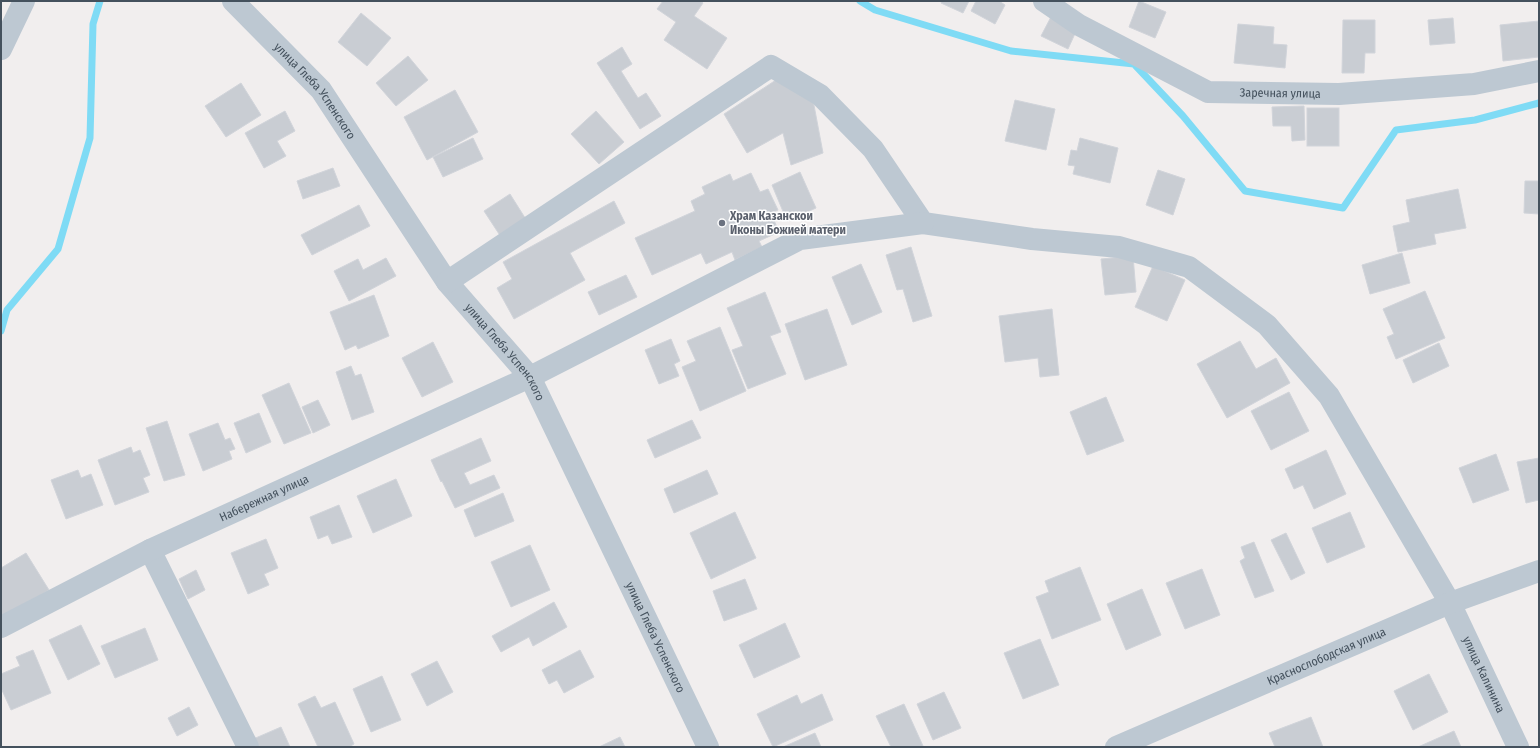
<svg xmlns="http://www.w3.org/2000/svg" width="1540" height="748" viewBox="0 0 1540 748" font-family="'Fira Sans Condensed',sans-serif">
	<rect width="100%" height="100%" fill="#f1eeee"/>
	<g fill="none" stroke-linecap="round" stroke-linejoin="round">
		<!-- stream -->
		<g stroke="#7fdbf5" stroke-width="7">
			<path d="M860,1L875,10L1011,51L1134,64L1183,116L1245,191L1343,208L1396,130L1475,120L1539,103"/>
			<path d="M1,331L7,310L58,249L90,138L93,24L100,1"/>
		</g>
	</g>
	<!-- building -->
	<g fill="#c9cdd3" stroke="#d1d4da">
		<path d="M663,1H700L703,3L694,16L727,38L707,69L664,40L676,22L657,9Z"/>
		<path d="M942,1H969L963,13L941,3Z"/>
		<path d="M976,1H999L1005,5L995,24L971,11Z"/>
		<path d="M1139,1L1166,12L1155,38L1129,27Z"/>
		<path d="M361,13L391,38L367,66L338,42Z"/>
		<path d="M1052,15L1078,27L1068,49L1041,36Z"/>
		<path d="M1453,18L1455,43L1430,45L1428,20Z"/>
		<path d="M1343,20H1375V53H1365L1364,73H1342Z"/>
		<path d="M1539,21V57L1503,61L1500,25Z"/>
		<path d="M1238,24L1274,27L1273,44L1287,45L1285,68L1234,63Z"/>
		<path d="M622,47L632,64L621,71L638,98L646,93L661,116L640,129L597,63Z"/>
		<path d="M408,56L428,80L396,106L376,83Z"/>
		<path d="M779,78L813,100L823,153L791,165L783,133L747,153L724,114Z"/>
		<path d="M241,83L261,115L226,137L205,106Z"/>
		<path d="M455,90L478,132L427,160L404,117Z"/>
		<path d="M1015,100L1055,109L1046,150L1005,141Z"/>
		<path d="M1304,106L1305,140L1292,141L1291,126H1273L1272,107Z"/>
		<rect x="1307" y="108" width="32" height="38"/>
		<path d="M285,111L295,131L277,141L286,156L264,168L245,133Z"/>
		<path d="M596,111L624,142L599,164L571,134Z"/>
		<path d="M473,138L483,159L443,177L433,157Z"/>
		<path d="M1080,138L1118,148L1110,183L1073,174L1075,166L1068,165L1071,150L1077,151Z"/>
		<path d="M333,168L340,186L303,199L297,181Z"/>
		<path d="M1158,170L1185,179L1173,215L1146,205Z"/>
		<path d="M800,172L816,208L787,221L772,185Z"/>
		<path d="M751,173L760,192L768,189L778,210L771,213L779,232L759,241L762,247L735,260L732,252L706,264L701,253L652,275L635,238L695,211L691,201L705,194L702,187L730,174L733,181Z"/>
		<path d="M1525,181H1539V214L1524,213Z"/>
		<path d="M1458,189L1466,228L1434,234L1436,244L1398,252L1393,226L1410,222L1406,200Z"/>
		<path d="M510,194L527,221L501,237L484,211Z"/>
		<path d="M614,201L625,223L570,253L585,280L514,319L497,288L512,279L503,262Z"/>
		<path d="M359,205L370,226L312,255L301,235Z"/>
		<path d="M911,247L932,316L913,322L903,289L897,290L886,255Z"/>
		<path d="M1402,253L1410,283L1370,294L1362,265Z"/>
		<path d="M1133,256L1136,292L1105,295L1101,259Z"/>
		<path d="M386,258L396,276L349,301L334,271L358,259L363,270Z"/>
		<path d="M861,264L882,312L852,325L832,277Z"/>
		<path d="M1153,266L1185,280L1167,321L1135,307Z"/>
		<path d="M626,275L637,297L599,315L588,292Z"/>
		<path d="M1425,291L1445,338L1396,359L1387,337L1394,334L1383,309Z"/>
		<path d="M765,292L781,332L770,336L786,374L748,389L732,350L743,346L727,308Z"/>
		<path d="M374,295L389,336L358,349L356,345L345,350L330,312Z"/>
		<path d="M827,309L847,365L805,380L785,324Z"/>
		<path d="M1052,309L1059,375L1040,377L1038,358L1005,362L999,316Z"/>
		<path d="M720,327L746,391L700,411L682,367L696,361L687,341Z"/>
		<path d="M671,339L680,361L674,364L679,376L659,384L645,350Z"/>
		<path d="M1240,341L1256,369L1276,358L1290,383L1227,418L1197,364Z"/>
		<path d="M433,342L453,382L422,397L402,358Z"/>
		<path d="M1439,343L1449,366L1413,383L1403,360Z"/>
		<path d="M351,366L355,376L361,374L374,412L352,420L336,372Z"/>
		<path d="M289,383L311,433L284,444L262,395Z"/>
		<path d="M1289,392L1309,431L1271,450L1251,411Z"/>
		<path d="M1106,397L1124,441L1087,455L1070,412Z"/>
		<path d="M318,400L330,425L313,433L302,407Z"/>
		<path d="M259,413L271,442L246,453L234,423Z"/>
		<path d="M692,420L701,438L655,458L647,440Z"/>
		<path d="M167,421L185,475L164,481L146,428Z"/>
		<path d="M218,423L225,440L230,438L235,449L229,451L232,459L203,471L189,434Z"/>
		<path d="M481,438L491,461L464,473L470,485L494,475L500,488L455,508L442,481L441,482L431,460Z"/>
		<path d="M131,447L133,453L140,450L150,475L143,478L149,492L115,505L98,460Z"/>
		<path d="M1326,450L1346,494L1314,509L1303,485L1294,489L1285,469Z"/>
		<path d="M1496,454L1509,490L1473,503L1459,468Z"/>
		<path d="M1539,458V500L1526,503L1517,462Z"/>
		<path d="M78,470L81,478L91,474L103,505L66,519L51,480Z"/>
		<path d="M707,470L718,494L674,513L664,489Z"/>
		<path d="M396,479L412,516L373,533L357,496Z"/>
		<path d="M503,493L514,521L475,537L464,510Z"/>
		<path d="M339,505L352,537L332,544L328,535L318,539L310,517Z"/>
		<path d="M735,512L756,558L711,579L690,533Z"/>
		<path d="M1350,512L1365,547L1327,563L1312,528Z"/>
		<path d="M1286,533L1305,573L1291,580L1271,540Z"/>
		<path d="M266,539L278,568L264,574L269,585L248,594L231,553Z"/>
		<path d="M1254,542L1274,591L1255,598L1240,561L1245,558L1241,547Z"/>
		<path d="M530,545L550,590L511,607L491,562Z"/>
		<path d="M26,553L49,590L1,620V568Z"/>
		<path d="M1080,567L1101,620L1052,639L1036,597L1049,592L1045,581Z"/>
		<path d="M1202,569L1220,615L1185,629L1166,583Z"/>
		<path d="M196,570L205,590L188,599L179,579Z"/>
		<path d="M745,579L757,609L724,621L713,591Z"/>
		<path d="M1142,589L1161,635L1126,650L1107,604Z"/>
		<path d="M554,602L567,627L533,646L529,637L501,652L492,636Z"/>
		<path d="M785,623L800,657L754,678L739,645Z"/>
		<path d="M81,625L100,664L68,680L49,640Z"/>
		<path d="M145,628L158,660L115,678L101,646Z"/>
		<path d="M1040,639L1059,685L1023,699L1004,653Z"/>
		<path d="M33,650L51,693L11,710L1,688V674L20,666L16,657Z"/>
		<path d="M580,650L594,677L564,693L557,680L549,684L542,670Z"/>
		<path d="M437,661L453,692L427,706L411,674Z"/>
		<path d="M1429,674L1448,712L1413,730L1394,691Z"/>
		<path d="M382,676L401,720L371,732L353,689Z"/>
		<path d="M944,692L961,728L933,740L917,704Z"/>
		<path d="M822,694L833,720L773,747L757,714L797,695L801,704Z"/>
		<path d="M315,696L321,708L335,702L354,744L349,747H318L298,704Z"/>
		<path d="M904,704L923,746L921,747H891L876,716Z"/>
		<path d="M189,707L198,725L177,736L168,718Z"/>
		<path d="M1311,717L1323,747H1275L1269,733Z"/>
		<path d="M281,727L290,747H254L251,740Z"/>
		<path d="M1454,731L1461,747H1418Z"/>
		<path d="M815,733L821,747H783Z"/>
		<path d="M620,737L625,747H599Z"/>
	</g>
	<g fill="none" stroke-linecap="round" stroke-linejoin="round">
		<!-- minor -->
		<g stroke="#bdc8d2" stroke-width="22">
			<path id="s1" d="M233,1L321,90L447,282L530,377L708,747"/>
			<path id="s2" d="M1044,1L1079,25L1208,92L1339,94L1474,84L1539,71"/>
			<path d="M1,49L24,1"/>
			<path id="s3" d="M447,282L771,66L820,95L873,149L923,223L1032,239L1119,247L1189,267L1267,325L1329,396L1450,603L1518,747"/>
			<path d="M150,550L248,747"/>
			<path id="s4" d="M1,627L150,550L530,377L800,239L923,223"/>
			<path id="s5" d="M1116,747L1450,603L1539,571"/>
		</g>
	</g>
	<!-- markers -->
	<circle fill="#6b7280" stroke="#fff" stroke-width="1.5" cx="722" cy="223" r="4"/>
	<g text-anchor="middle" stroke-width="3" stroke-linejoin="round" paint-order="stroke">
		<!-- street labels -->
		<g font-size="12" fill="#44515d" stroke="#fff">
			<text dy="4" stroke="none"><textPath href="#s1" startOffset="122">улица Глеба Успенского</textPath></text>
			<text dy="4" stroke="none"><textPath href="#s2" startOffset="260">Заречная улица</textPath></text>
			<text dy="4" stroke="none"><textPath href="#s1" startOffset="446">улица Глеба Успенского</textPath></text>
			<text dy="4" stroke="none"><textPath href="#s4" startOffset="293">Набережная улица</textPath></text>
			<text dy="4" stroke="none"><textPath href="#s1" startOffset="770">улица Глеба Успенского</textPath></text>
			<text dy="4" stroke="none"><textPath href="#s5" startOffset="229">Краснослободская улица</textPath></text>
			<text dy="4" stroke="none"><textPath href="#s3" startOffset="1392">улица Калинина</textPath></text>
		</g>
		<!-- worship labels -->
		<g font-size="12" font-weight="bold" fill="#5b616d" stroke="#fff" text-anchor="start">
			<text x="730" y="220">Храм Казанскои<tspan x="730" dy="14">Иконы Божией матери</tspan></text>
		</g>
	</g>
	<!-- border -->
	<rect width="1540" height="748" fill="none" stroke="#44515d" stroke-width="4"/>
</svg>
